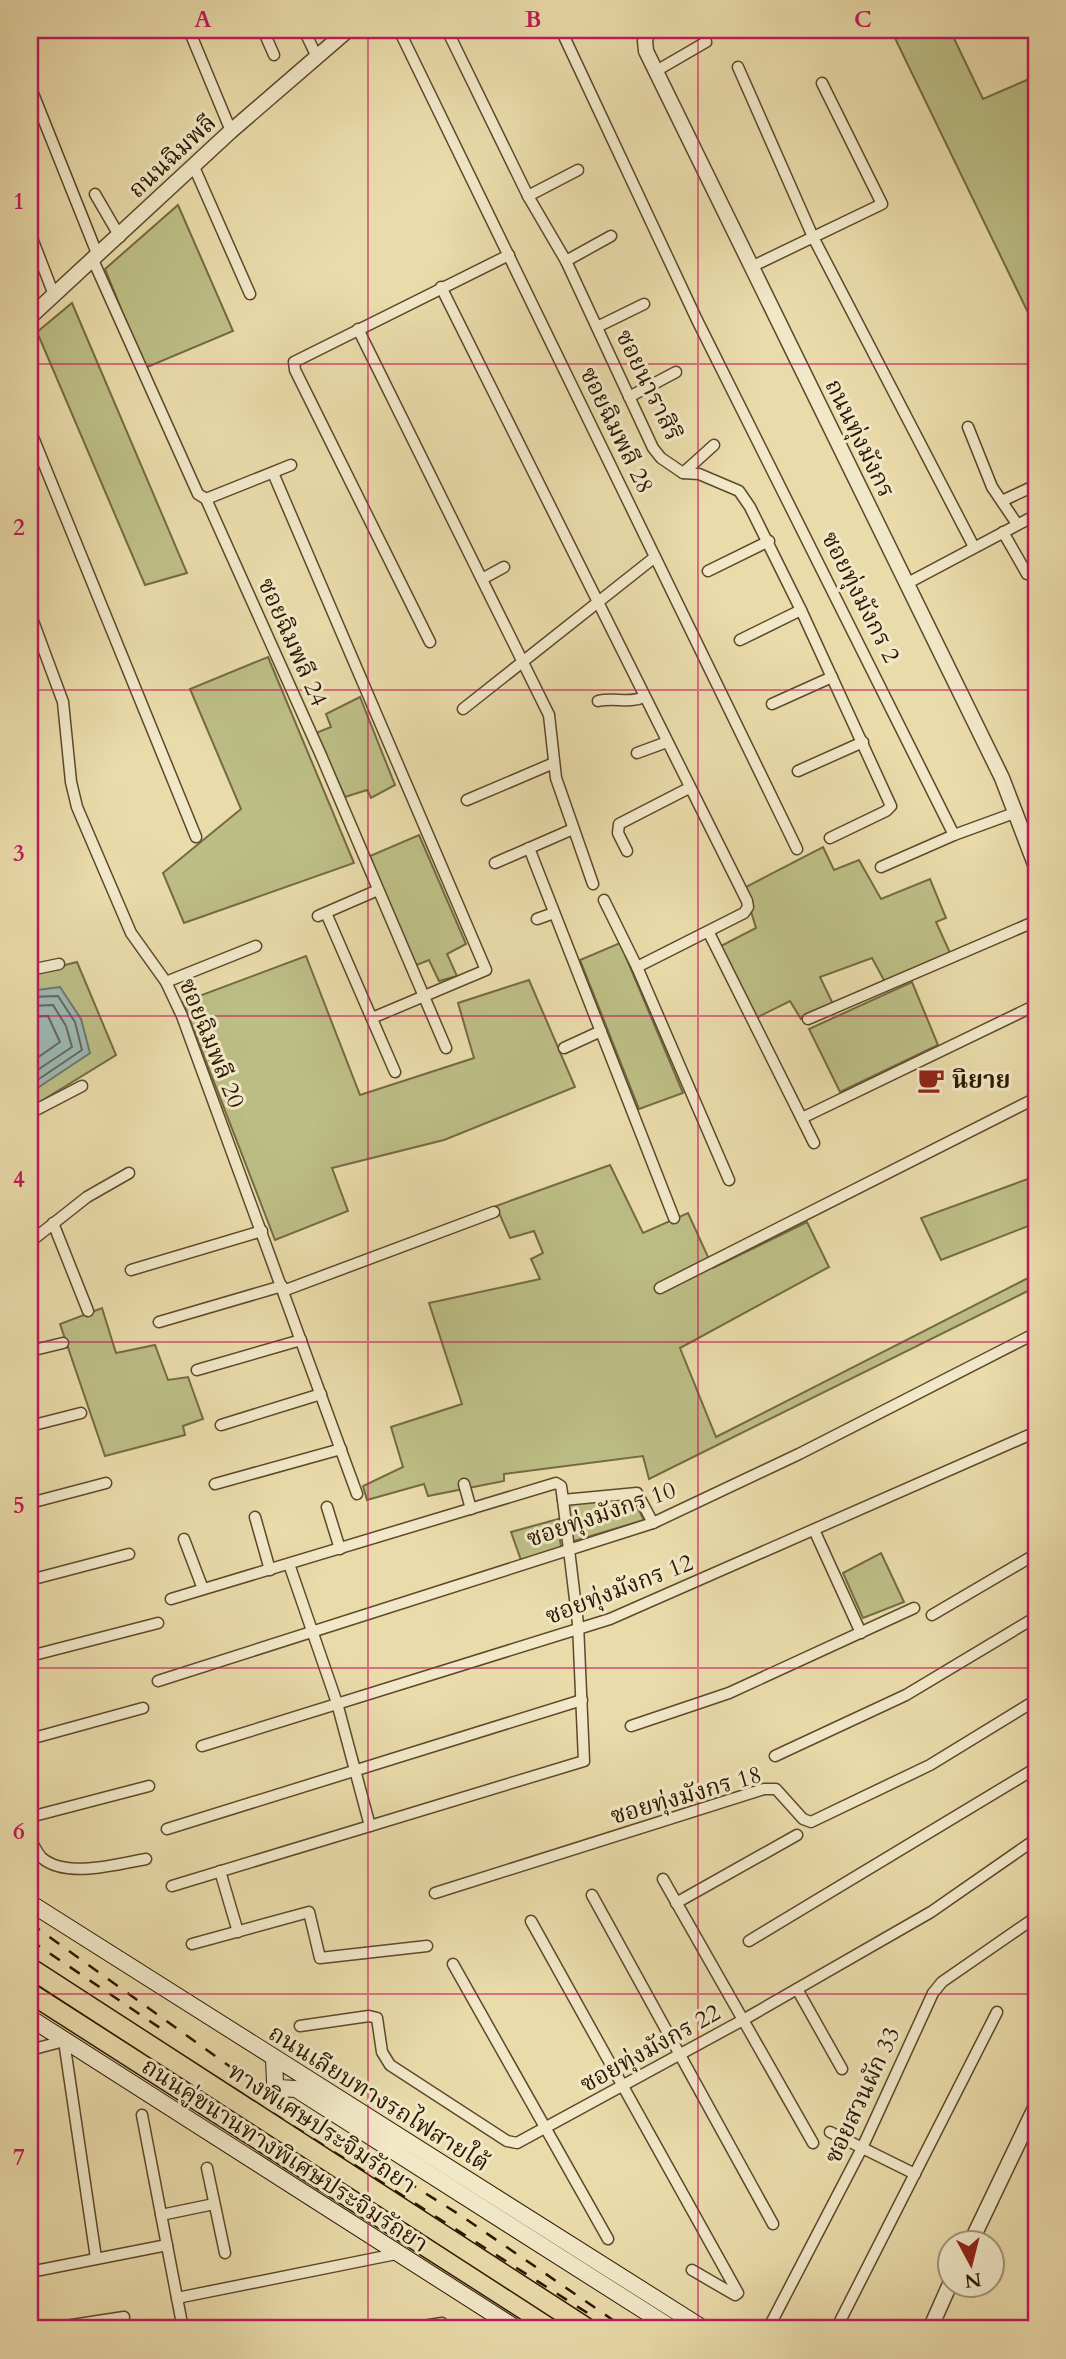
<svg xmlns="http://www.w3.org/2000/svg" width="1066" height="2359" viewBox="0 0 1066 2359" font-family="Cardo,'Noto Serif Thai',serif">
	<rect width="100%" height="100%" fill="#eadbaa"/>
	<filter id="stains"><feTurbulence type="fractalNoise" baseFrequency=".00286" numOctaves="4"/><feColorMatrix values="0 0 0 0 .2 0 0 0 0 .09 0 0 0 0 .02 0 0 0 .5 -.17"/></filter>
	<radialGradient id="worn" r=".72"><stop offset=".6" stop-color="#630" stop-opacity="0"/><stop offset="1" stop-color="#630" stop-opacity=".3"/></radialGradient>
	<!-- green -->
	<g fill="#bcbe85" stroke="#756a43" stroke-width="2">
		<path d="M891,30H950L983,99L1036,76V329Z"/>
		<path d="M178,205L233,331L145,368L105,269Z"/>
		<path d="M72,303L187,573L145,585L37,332Z"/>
		<path d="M268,657L354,863L184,923L163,873L241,809L190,689Z"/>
		<path d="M360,697L395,785L371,798L367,790L345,797L316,733L331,727L326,714Z"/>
		<path d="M419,835L466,944L447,954L457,976L439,981L429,960L414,966L370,856Z"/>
		<path d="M823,847L834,870L859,860L881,899L930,879L946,918L936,922L951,955L885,982L872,958L820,977L833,1004L801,1019L790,1001L756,1018L721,946L756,928L744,888Z"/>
		<path d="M620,943L683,1093L639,1109L580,960Z"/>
		<path d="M306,956L360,1095L474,1058L458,1003L529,980L575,1087L444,1140L332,1168L348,1211L275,1240L183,1002Z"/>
		<path d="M77,962L116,1055L30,1108V974Z"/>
		<path d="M912,982L938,1045L840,1092L809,1029Z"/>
		<path d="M610,1165L643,1233L688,1213L713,1268L807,1222L829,1267L680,1348L716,1437L1036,1274V1287L649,1479L643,1456L504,1474V1481L428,1496L424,1484L367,1500L363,1486L403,1467L391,1427L462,1404L429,1303L540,1279L531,1259L543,1253L534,1231L510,1238L496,1206Z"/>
		<path d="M1036,1176V1223L941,1260L921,1218Z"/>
		<path d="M102,1308L116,1353L155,1345L168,1380L188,1377L203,1419L183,1426L185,1435L105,1456L60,1324Z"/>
		<path d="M631,1495L644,1520L571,1542L568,1504Z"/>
		<path d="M558,1519L561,1548L521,1560L511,1532Z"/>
		<path d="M881,1553L904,1602L863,1618L843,1573Z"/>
	</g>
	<!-- water -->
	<path fill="#9cb8b4" stroke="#70786c" stroke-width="2" d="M60,987L81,1019L90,1053L30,1093V991Z"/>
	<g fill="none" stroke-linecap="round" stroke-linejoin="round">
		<!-- shore -->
		<g stroke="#65685a" stroke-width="2">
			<path d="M30,997L58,996L75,1022L82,1050L30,1085"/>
			<path d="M30,1006L53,1005L66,1026L72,1047L30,1075"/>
			<path d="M30,1017L48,1016L60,1042L30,1063"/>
		</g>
		<defs>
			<g id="minor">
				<path d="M189,30L231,131"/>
				<path d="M263,30L274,55"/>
				<path d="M304,30L317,57"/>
				<path d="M399,30L797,849"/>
				<path d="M447,30L528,196L566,261L653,448L661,458L683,473L699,474L739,491L750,507L801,610L891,806L886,811L830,838"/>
				<path d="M561,30L697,320L954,835L1017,812"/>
				<path d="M738,67L813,237L974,547"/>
				<path d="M656,71L706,42L703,30"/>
				<path d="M30,86L98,256"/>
				<path d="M194,167L250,294"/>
				<path d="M95,194L120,237"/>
				<path d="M528,196L578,170"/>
				<path d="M30,233L54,295"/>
				<path d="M93,260L198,494L206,499L320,753L446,1048"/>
				<path d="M566,261L611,236"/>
				<path d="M751,267L882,204L822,83"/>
				<path d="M441,287L747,901L748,907L744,913L637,967"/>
				<path d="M597,327L644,304"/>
				<path d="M358,329L549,715L556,778L593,884"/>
				<path d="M629,397L676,372"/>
				<path d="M968,427L992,487L1017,524"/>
				<path d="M30,430L196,837"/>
				<path d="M273,473L486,970L372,1018"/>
				<path d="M683,473L714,445"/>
				<path d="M206,499L291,465"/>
				<path d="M1002,501L1034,486"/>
				<path d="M1003,532L1027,574"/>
				<path d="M708,571L769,541"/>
				<path d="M482,579L504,567"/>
				<path d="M906,584L1036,515"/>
				<path d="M30,613L63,702L71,782L77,807L131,933L166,982L182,1016L357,1494"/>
				<path d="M740,640L801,610"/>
				<path d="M430,642L295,370L294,362L509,255"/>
				<path d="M598,701C615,697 629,704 644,697"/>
				<path d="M772,704L832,677"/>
				<path d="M463,709L655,557"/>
				<path d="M637,753L667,742"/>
				<path d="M798,771L863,742"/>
				<path d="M467,800L554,763"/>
				<path d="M529,848L674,1218"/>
				<path d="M627,851L618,833L619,824L689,788"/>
				<path d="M495,863L573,829"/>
				<path d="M881,867L954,835"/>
				<path d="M604,900L637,967L729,1180"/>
				<path d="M326,913L395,1072"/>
				<path d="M318,916L378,890"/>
				<path d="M537,919L554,913"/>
				<path d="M709,933L814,1143"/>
				<path d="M30,970L59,964"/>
				<path d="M166,982L256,946"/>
				<path d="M808,1019L1036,921"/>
				<path d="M564,1048L601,1031"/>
				<path d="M30,1113L82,1086"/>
				<path d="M802,1118L1036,1005"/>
				<path d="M53,1223L88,1311"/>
				<path d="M30,1242L87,1197L129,1173"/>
				<path d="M131,1270L262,1231"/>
				<path d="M660,1288L1036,1098"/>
				<path d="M283,1291L494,1212"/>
				<path d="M159,1322L282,1286"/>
				<path d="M30,1351L63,1343"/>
				<path d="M197,1370L301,1340"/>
				<path d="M221,1425L321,1394"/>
				<path d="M30,1426L81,1413"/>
				<path d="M215,1484L341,1449"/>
				<path d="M464,1484L471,1509"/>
				<path d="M563,1500L637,1493L653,1523"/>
				<path d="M30,1503L106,1483"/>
				<path d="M327,1507L340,1549"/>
				<path d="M255,1517L270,1570"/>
				<path d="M815,1532L861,1633"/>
				<path d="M184,1539L203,1589"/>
				<path d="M289,1564L337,1703L370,1826"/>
				<path d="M30,1580L129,1554"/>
				<path d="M171,1599L556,1483L561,1486L563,1500L578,1624L584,1761L172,1886"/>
				<path d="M932,1615L1036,1554"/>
				<path d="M30,1656L158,1623"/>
				<path d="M158,1681L653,1523L799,1454L1036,1333"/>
				<path d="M631,1726L729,1693L914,1608"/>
				<path d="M30,1739L143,1708"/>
				<path d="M202,1746L610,1619L1036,1432"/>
				<path d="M775,1756L906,1695L1036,1617"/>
				<path d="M30,1817L149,1786"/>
				<path d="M167,1829L582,1700"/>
				<path d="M30,1839C33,1844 37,1853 42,1858C67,1879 118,1864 146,1859"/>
				<path d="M220,1871L238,1932"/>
				<path d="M663,1879L813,2143"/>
				<path d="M435,1893L764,1789H776L803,1819L811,1822L930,1765L1036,1700"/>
				<path d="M592,1895L773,2224"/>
				<path d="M676,1903L797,1835"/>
				<path d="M531,1921L738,2293L735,2295L692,2270"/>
				<path d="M749,1941L1036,1768"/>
				<path d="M192,1944L309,1912L320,1958L427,1946"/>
				<path d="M453,1964L608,2239"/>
				<path d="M797,1989L842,2069"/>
				<path d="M300,2026L369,2016L377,2018L382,2052L390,2065L507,2141L517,2143L743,2020L931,1912L1036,1839"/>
				<path d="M30,2050L64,2041L96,2258"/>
				<path d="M142,2115L183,2329"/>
				<path d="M830,2132L915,2174"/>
				<path d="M207,2168L225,2253"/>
				<path d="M161,2215L214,2204"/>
				<path d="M30,2272L167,2245"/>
				<path d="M177,2298L396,2254"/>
				<path d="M46,2329L124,2317"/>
				<path d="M404,2329L442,2323"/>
				<path d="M768,2329L862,2148L933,1993L942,1982L1036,1917"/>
				<path d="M836,2329L997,2012"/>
			</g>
			<g id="tertiary">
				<path d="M648,30L645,41L646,51L1002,778L1036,867"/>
				<path d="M30,317L231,131L348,30"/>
				<path d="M970,2244L1036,2106"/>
				<path d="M930,2329L950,2284"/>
			</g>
			<g id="secondary">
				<path d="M30,1903L704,2329"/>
				<path d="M30,2018L517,2329"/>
				<path d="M274,2059L275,2083L279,2088L296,2089L673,2329"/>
			</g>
			<path id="motorway" d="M30,1993L555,2329"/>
		</defs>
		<!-- minor casing -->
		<use href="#minor" stroke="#5d482b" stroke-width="13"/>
		<!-- tertiary casing -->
		<use href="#tertiary" stroke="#5d482b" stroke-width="17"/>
		<!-- secondary casing -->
		<use href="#secondary" stroke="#2e1701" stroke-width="18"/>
		<!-- motorway casing -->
		<use href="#motorway" stroke="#2e1701" stroke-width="22"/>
		<!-- minor -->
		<use href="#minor" stroke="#f1e8c8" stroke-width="10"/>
		<!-- tertiary -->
		<use href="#tertiary" stroke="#f1e8c8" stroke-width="14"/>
		<!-- secondary -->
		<use href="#secondary" stroke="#f1e8c8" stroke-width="16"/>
		<!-- motorway -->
		<use href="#motorway" stroke="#eadbaa" stroke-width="19"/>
		<!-- rail -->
		<g stroke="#2e1701" stroke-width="2.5" stroke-dasharray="12 12" stroke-linecap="butt">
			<path d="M30,1923L271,2096L460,2215L626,2329"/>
			<path d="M30,1940L166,2032"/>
			<path d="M30,1959L597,2319"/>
			<path d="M521,2283L583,2329"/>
		</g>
		<defs>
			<path id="motorway-bridge" d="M30,1968L588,2329"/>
		</defs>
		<!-- motorway-bridge casing -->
		<use href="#motorway-bridge" stroke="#2e1701" stroke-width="22" stroke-linecap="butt"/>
		<!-- motorway-bridge -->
		<use href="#motorway-bridge" stroke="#eadbaa" stroke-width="19"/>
	</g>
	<!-- grid -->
	<path fill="none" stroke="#c2185b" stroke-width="2" stroke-opacity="0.55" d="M368,30V2329M698,30V2329M30,364H1036M30,690H1036M30,1016H1036M30,1342H1036M30,1668H1036M30,1994H1036"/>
	<!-- icons -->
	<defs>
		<symbol id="cafe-bare" viewBox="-9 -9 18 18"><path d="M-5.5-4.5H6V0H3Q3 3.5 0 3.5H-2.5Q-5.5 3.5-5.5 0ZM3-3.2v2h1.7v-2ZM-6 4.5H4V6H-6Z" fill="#8f2418" stroke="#f1e8c8" stroke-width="2.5" paint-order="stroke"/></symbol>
	</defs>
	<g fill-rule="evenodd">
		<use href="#cafe-bare" x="912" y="1061" width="38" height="38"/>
	</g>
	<g text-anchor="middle" stroke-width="6" stroke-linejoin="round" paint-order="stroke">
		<!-- street labels -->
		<g font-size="24" fill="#2e1701" stroke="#f1e8c8">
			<text transform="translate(172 156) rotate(-43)" y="8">ถนนฉิมพลี</text>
			<text transform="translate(649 385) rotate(64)" y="8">ซอยนาราสิริ</text>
			<text transform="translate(617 430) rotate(64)" y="8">ซอยฉิมพลี 28</text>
			<text transform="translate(860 438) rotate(64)" y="8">ถนนทุ่งมังกร</text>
			<text transform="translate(861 597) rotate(63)" y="8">ซอยทุ่งมังกร 2</text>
			<text transform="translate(293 642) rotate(66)" y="8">ซอยฉิมพลี 24</text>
			<text transform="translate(212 1043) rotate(68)" y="8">ซอยฉิมพลี 20</text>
			<text transform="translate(601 1514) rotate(-19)" y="8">ซอยทุ่งมังกร 10</text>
			<text transform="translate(619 1589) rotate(-21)" y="8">ซอยทุ่งมังกร 12</text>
			<text transform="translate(686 1795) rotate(-16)" y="8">ซอยทุ่งมังกร 18</text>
			<text transform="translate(650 2048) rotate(-29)" y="8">ซอยทุ่งมังกร 22</text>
			<text transform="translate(862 2095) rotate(-65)" y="8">ซอยสวนผัก 33</text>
			<text transform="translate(379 2098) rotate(32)" y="8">ถนนเลียบทางรถไฟสายใต้</text>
			<text transform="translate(322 2128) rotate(33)" y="8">ทางพิเศษประจิมรัถยา</text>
			<text transform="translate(285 2155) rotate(33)" y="8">ถนนคู่ขนานทางพิเศษประจิมรัถยา</text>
		</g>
		<!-- poi labels -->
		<g font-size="24" font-weight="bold" fill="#2e1701" stroke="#f1e8c8" text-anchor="start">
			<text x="952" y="1088">นิยาย</text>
		</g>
	</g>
	<!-- margin -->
	<rect width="1066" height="2359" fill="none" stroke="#eadbaa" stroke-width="77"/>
	<!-- north arrow -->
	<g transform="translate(971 2264) rotate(173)"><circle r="33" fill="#f1e8c8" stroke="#a39478" stroke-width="2"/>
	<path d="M0-5L12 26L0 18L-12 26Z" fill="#8f2418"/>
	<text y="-10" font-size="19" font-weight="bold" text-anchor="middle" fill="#2e1701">N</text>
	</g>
	<rect x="38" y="38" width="990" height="2282" fill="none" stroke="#c2185b" stroke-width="2.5"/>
	<g font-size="23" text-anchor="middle" font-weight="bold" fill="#c2185b">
		<text x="203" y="27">A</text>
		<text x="533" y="27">B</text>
		<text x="863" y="27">C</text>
		<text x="19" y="209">1</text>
		<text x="19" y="535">2</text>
		<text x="19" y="861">3</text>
		<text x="19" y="1187">4</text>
		<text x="19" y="1513">5</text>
		<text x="19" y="1839">6</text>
		<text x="19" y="2165">7</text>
	</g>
	<rect width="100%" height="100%" filter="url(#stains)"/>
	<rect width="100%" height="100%" fill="url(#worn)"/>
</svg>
